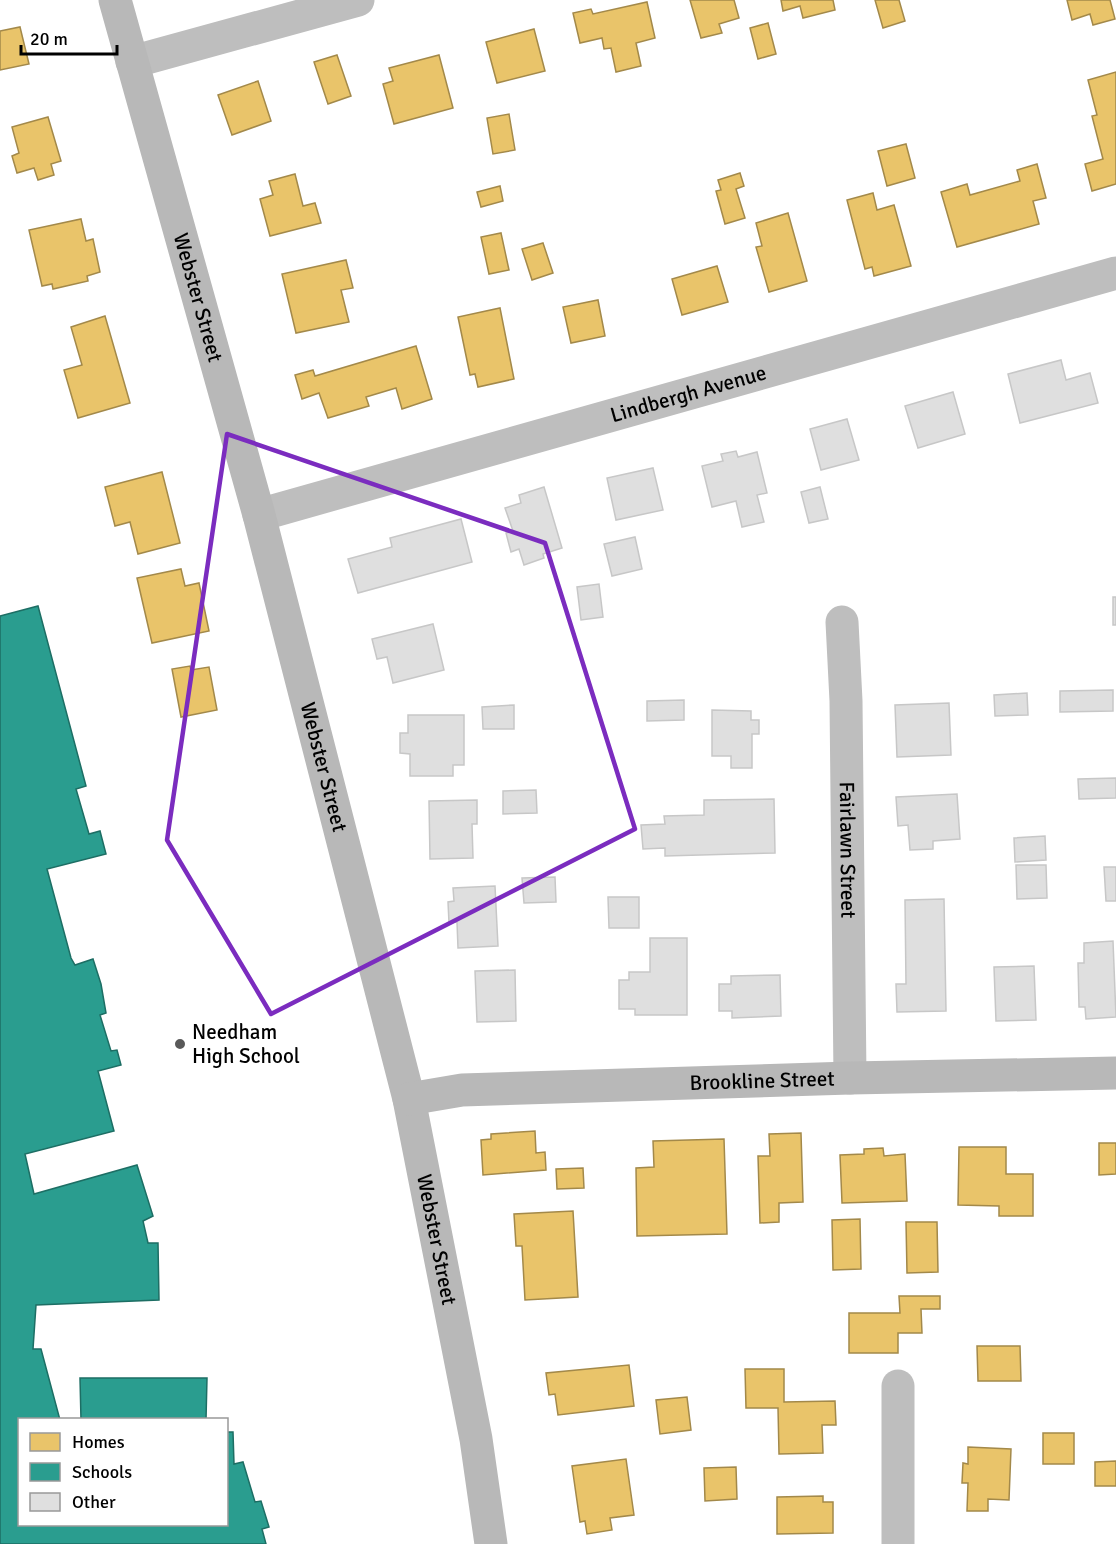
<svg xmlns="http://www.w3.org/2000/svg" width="1116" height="1544" viewBox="0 0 1116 1544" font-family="Signika,sans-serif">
	<rect width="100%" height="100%" fill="#fff"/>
	<!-- homes -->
	<g fill="#e9c46a" stroke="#a3894a" stroke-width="1.5">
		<path d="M690,0H734L739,18L719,24L722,33L701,38Z"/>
		<path d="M781,0H833L835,10L803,18L800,6L783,11Z"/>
		<path d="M875,0H899L905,21L883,28Z"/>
		<path d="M1067,0H1110L1115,19L1093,25L1090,14L1072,20Z"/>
		<path d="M647,2L655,38L636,43L641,66L616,72L611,48L604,49L602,38L580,43L573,13L591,9L593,14Z"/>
		<path d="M768,23L776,54L758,59L750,28Z"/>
		<path d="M20,27L29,64L0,70V31Z"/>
		<path d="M534,29L545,71L497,83L486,42Z"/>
		<path d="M337,55L351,96L328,104L314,62Z"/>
		<path d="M439,55L453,108L394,124L383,84L393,81L389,68Z"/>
		<path d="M1116,72V184L1092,191L1085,164L1103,159L1092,116L1097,115L1088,80Z"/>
		<path d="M258,81L271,121L232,135L218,95Z"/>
		<path d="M509,114L515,150L493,154L487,118Z"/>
		<path d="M48,117L61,161L51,164L54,175L38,180L34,168L17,173L12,156L19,153L12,127Z"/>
		<path d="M906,144L915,178L887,186L878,151Z"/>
		<path d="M1037,164L1046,198L1033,201L1039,224L957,247L941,192L967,184L970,195L1020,181L1017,170Z"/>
		<path d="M740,173L744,186L736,189L745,218L725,224L716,191L721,190L718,180Z"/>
		<path d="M295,174L303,206L315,203L321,223L270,236L260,199L273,195L269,181Z"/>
		<path d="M500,186L503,201L481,207L477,192Z"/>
		<path d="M873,193L877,210L894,205L911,266L874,276L872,267L865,269L847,200Z"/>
		<path d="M788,213L807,281L769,292L756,247L762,246L756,223Z"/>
		<path d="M81,219L86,241L93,239L100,272L87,276L88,281L53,289L52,284L42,286L29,230Z"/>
		<path d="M501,233L509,270L489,274L481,237Z"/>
		<path d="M543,243L553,273L532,280L522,249Z"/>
		<path d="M346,260L353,288L341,290L349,322L296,333L282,274Z"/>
		<path d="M717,266L728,302L682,315L672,279Z"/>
		<path d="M598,300L605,336L571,343L563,307Z"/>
		<path d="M500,308L514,379L478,387L475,374L470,375L458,317Z"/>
		<path d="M105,316L130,403L78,418L64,370L82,365L71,327Z"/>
		<path d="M416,346L432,399L402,409L396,388L366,397L369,406L328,418L319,393L302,399L295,375L313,370L315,376Z"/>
		<path d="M162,472L180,543L138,554L130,522L115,526L105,487Z"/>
		<path d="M181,569L185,586L199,583L209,631L152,643L137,578Z"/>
		<path d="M190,666L191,670L209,667L217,710L181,717L172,669Z"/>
		<path d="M535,1131L536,1153L545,1152L546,1170L483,1175L481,1140L491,1139V1134Z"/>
		<path d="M801,1133L803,1202L779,1203V1222L760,1223L758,1156H770L769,1134Z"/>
		<path d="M724,1139L727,1234L637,1236L636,1168L654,1167L653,1141Z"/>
		<path d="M1099,1143H1116V1174L1099,1175Z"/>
		<path d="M959,1147H1006V1174H1033V1216H999V1206L958,1205Z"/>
		<path d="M883,1148L884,1156L905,1154L907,1201L842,1203L840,1155L864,1154V1149Z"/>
		<path d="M583,1168L584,1188L557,1189L556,1169Z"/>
		<path d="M573,1211L578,1297L525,1300L522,1246H516L514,1214Z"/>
		<path d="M860,1219L861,1269L833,1270L832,1220Z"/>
		<path d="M906,1222H937L938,1272L907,1273Z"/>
		<path d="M899,1296H940V1309H921L922,1333H898V1353H849V1313H900Z"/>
		<path d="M977,1346H1020L1021,1381H978Z"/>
		<path d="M629,1365L634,1406L558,1415L555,1394L549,1395L546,1373Z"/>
		<path d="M745,1369H784V1402L835,1401L836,1425H822L823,1453L779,1454L778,1408H746Z"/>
		<path d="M687,1397L691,1430L660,1434L656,1400Z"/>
		<rect x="1043" y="1433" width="31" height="31"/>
		<path d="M968,1447L1011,1449L1009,1500L988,1499V1511H967L968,1483H962L963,1463L968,1464Z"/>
		<path d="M626,1459L634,1515L610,1518L612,1530L587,1534L585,1521L580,1522L572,1466Z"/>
		<path d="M1116,1461V1486H1095V1462Z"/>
		<path d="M736,1467L737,1499L705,1501L704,1468Z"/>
		<path d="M823,1496V1502H833V1533L777,1534V1497Z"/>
	</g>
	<!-- schools -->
	<g fill="#2a9d8f" stroke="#1d6e64" stroke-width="1.5">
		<path d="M38,606L86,786L76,789L89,834L100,831L106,854L47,869L71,958L75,965L93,959L101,984L106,1013L100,1015L111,1051L117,1050L121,1065L98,1071L114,1131L25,1154L34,1194L137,1165L153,1216L143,1221L148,1243H158L159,1300L36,1305L33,1349H41L60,1420H20V1524H226V1432H233L234,1464L243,1462L255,1502L261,1501L269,1527L262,1529L266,1544H0V616Z"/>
		<path d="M80,1378H207L206,1420H81Z"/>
	</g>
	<!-- building -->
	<g fill="#dfdfdf" stroke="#c7c7c7" stroke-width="1.5">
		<path d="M1061,360L1066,380L1090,373L1098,403L1020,423L1008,374Z"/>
		<path d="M953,392L965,434L918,448L905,406Z"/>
		<path d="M847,419L859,460L821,470L810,429Z"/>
		<path d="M736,451L738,457L757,452L767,493L757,495L764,522L742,527L736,501L712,507L702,466L723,461L721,454Z"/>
		<path d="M653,468L663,510L616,520L607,478Z"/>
		<path d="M544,487L562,548L543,554L544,558L524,565L519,549L511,552L506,533L513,531L505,508L521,503L519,495Z"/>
		<path d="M820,487L828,519L809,523L801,492Z"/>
		<path d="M461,519L472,562L358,593L348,559L392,547L390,538Z"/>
		<path d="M635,537L642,569L612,576L604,544Z"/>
		<path d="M599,584L603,617L581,620L577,587Z"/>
		<rect x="1113" y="597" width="3" height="28"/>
		<path d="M433,624L444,670L393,683L387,657L377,659L372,639Z"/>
		<path d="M1113,690V711L1060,712V691Z"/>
		<path d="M1027,693L1028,715L995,716L994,695Z"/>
		<path d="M684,700V720L647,721V701Z"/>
		<path d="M949,703L951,755L897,757L895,705Z"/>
		<path d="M514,705V729H483L482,707Z"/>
		<path d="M712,710L751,711V720H759V734H752V768H731V756H712Z"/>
		<path d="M408,715H464V765H453V776H410V754L400,753V733H408Z"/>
		<path d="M1116,778V798L1079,799L1078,779Z"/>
		<path d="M536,790L537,813L503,814V791Z"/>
		<path d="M957,794L960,839L933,841V849L910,850L908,825L898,826L896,797Z"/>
		<path d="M774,799L775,853L665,856V848L643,849L641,825L665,824L664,816L704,815V800Z"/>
		<path d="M477,800V824H472L473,858L430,859L429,801Z"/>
		<path d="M1045,836L1046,860L1015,862L1014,838Z"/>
		<path d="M1016,865H1046L1047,898L1017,899Z"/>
		<path d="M1104,867H1116V901H1106Z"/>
		<path d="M555,877L556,902L524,903L522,878Z"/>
		<path d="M495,886L498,946L458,948L457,922L449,923L448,902L454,901L453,888Z"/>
		<path d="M608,897H639V928H609Z"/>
		<path d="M944,899L946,1011L897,1012L896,984H906L905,900Z"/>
		<path d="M650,938H687V1015H635V1009H619V980H629V972H650Z"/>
		<path d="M1113,941L1116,1017L1086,1019L1085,1007H1079L1078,963H1084V943Z"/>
		<path d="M1034,966L1036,1020L996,1021L994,967Z"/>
		<path d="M515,970L516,1021L477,1022L475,971Z"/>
		<path d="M780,975L781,1016L732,1018V1011H719V984H731V976Z"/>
	</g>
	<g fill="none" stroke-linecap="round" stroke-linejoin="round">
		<!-- street -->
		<g stroke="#bebebe" stroke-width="33">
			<path d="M132,62L358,0"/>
			<path id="s1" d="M259,515L1116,273"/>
			<path id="s2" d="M842,622L846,701L850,1078"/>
			<path d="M898,1386V1544"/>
		</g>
		<!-- secondary -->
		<g stroke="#b8b8b8" stroke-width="33">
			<path id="s3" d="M115,0L259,515L409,1099L476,1439L491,1544"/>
			<path id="s4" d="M409,1099L462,1090L850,1078L1116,1073"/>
		</g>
	</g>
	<!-- marked area -->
	<path fill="none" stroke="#7b2cbf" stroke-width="4.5" stroke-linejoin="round" d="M227,434L545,543L635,829L271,1014L167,840Z"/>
	<!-- markers -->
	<circle fill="#595959" stroke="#fff" stroke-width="2" cx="180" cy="1044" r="6"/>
	<g text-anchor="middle" stroke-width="6" stroke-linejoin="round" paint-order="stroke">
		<!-- street labels -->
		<g font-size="21" fill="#000" stroke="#fff">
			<text dy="7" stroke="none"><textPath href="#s3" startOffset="309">Webster Street</textPath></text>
			<text dy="7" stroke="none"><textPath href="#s1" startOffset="446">Lindbergh Avenue</textPath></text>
			<text dy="7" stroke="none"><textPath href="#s3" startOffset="795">Webster Street</textPath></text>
			<text dy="7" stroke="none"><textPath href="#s2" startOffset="228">Fairlawn Street</textPath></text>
			<text dy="7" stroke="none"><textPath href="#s4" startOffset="354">Brookline Street</textPath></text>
			<text dy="7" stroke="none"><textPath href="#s3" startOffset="1281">Webster Street</textPath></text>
		</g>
		<!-- poi labels -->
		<g font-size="21" fill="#000" stroke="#fff" text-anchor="start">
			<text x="192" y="1039">Needham<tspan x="192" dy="24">High School</tspan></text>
		</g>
	</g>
	<!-- legend -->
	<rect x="18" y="1418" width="210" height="108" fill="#ffffff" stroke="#999999" stroke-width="1.5"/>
	<rect x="30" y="1433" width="30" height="18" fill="#e9c46a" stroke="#999999" stroke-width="1.5"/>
	<text x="72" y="1448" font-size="18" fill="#000000">Homes</text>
	<rect x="30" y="1463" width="30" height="18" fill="#2a9d8f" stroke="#999999" stroke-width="1.5"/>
	<text x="72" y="1478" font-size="18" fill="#000000">Schools</text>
	<rect x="30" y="1493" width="30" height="18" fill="#dfdfdf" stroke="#999999" stroke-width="1.5"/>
	<text x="72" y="1508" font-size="18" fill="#000000">Other</text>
	<!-- scale -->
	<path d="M21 45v9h96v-9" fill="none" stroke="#000000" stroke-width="3"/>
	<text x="30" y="45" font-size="18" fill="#000000" stroke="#ffffff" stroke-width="4.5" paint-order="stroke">20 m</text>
</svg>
